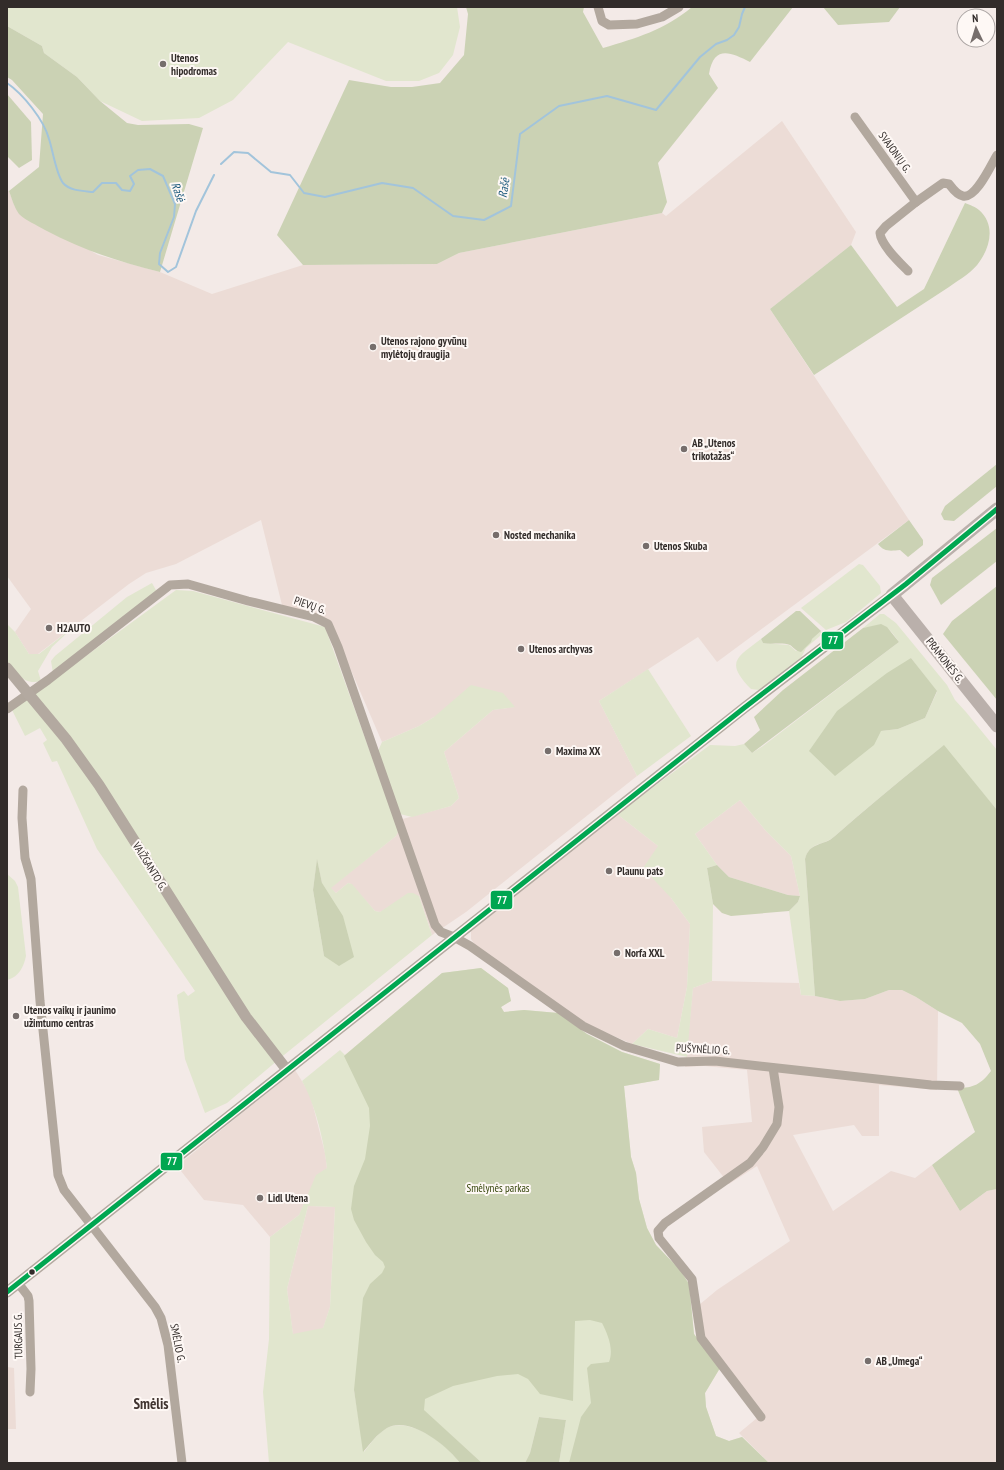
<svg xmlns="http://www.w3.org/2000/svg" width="1004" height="1470" viewBox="0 0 1004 1470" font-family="'PT Sans Narrow',sans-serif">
	<rect width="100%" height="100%" fill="#f3eae7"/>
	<!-- built -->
	<g fill="#ecdcd6">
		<path d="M782,121L856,232L851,245L770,309L909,520L717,662L698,637L599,701L637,776L466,912L432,935L419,896L380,912L375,911L351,884L348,883L336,893L330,888L396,836L395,821L451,806L459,798L444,752L493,710L515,707L434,717L419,726L382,742L331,624L282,605L261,520L176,564L146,573L129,584L38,654H29L15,632L31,609L7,576V190L9,191L15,207L98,255L160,272L212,294L303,265L437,264L459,253L662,213L666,216Z"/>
		<path d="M740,800L766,831L791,856L800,896L788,895L729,877L717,865L695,834Z"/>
		<path d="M617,814L658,846L671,898L690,924L687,987L677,1038L648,1029L632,1044L591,1026L573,1016L475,945L471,939V931Z"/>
		<path d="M712,981L799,983L801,995L815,996L840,1001L865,999L889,990H902L916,997L938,1011L937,1090L879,1085V1136H862L854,1125L793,1135L833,1211L891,1171L915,1178L932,1165L960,1211L987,1191L997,1189V1463H769L739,1433L757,1418L697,1336L693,1310L717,1290L790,1241L757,1166L729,1184L704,1152L702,1127L752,1122L747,1070L704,1066L685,1067L693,988Z"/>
		<path d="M295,1070L310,1094L325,1153L327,1168L307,1199L299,1215L270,1237L243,1205L204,1200L177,1166Z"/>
		<path d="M308,1206L335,1207L330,1307L323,1329L293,1335L287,1289Z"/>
		<path d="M7,1367L14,1368L16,1429H7Z"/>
	</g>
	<!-- green -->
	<g fill="#e1e6ce" fill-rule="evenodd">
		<path d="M7,7H457L460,27L453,55L439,73L419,81H386L288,42L233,100L199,118L142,121L100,101L77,77L44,53L42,46L7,26Z"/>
		<path d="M859,564L863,565L880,586L881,593L846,622L826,630L801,608Z"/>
		<path d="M152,583L157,592L53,673L51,661L55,656L127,597Z"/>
		<path d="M176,590L193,591L325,627L395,821L398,832L396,836L331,888L336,893L348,883L352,884L375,911L380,912L408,893H413L419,896L432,935L284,1055L227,1103L205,1113L185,1059L177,995L184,991L188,996L195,991L97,849L57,761L52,762L43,743L47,740L40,728L25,736L12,710ZM317,860L322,883L324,956L313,890Z"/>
		<path d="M880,614H884L896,623L947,685L955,700L966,712L997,750V810L943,746C907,775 870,805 835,836C823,847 811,840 805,859L815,996L801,995L789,911L798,902L800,896L791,856L766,831L740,800L695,834L717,865L707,868L713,904L712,981L693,988L687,1057L632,1044L648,1029L677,1038L687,987L690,924L671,898L643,868L658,846L617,814L710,745L735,746L744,744L752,753L763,746L899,642C886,623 885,624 863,628ZM911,658L937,692L925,718L898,729L881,731Z"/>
		<path d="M7,624L15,632L29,654H39L67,632V633L52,647L38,671L41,681C24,686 17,673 7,661Z"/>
		<path d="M821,631L822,633L821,635L806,648L801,658L759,690L751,689C725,662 736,658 761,639L763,643L789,645L796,651L804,649L812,639Z"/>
		<path d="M648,669L691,736L637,776L599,701Z"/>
		<path d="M471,685L503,693L515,707L493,710L444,752L459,798L451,806L412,817L400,814L378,751L382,742L419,726L434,717Z"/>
		<path d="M7,874L15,881L18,887L26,956C24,966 19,977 7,980Z"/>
		<path d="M481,968L508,988L511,1001L501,1007L504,1012L524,1010L558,1013L587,1034L622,1052L660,1064L659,1080L624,1086L631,1157L636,1173L639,1199L647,1228L656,1245L680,1270L689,1284L694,1334L720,1368L705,1393L706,1407L716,1436L729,1441L742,1437L769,1463H559L566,1420L539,1417L530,1453L525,1463H482L423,1410L354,1390L364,1452C371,1443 378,1433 387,1428C410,1416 448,1445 460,1463H269L263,1392L269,1339L270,1237L299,1215L316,1175L327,1168C324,1141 315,1104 302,1081L340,1050L345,1055L442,973ZM308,1206L335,1207L330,1307L323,1328L293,1334L287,1289Z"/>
	</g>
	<!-- forest -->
	<g fill="#cbd2b4">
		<path d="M466,7H584L583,12L603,48C637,38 664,30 692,7H793L750,62C730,52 714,45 709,74L718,88L658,163L667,202L662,213L459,253L437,264L303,265L277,235L349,80L391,87H412L440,83L464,55L468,14Z"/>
		<path d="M823,7H900L889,22L838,25Z"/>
		<path d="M7,26L42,46L44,53L77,77L100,101L127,123L138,125L189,124L203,128L160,272C120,262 82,250 45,230C37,225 26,221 19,214C14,207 12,199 9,191L39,167L43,114L12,80L7,77Z"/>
		<path d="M7,94L31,122L32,160L19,168L7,156Z"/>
		<path d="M965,203C970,205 976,207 979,210C995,224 991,245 980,261C973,272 960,279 949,287L814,375L770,309L851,245L897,307L924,289Z"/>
		<path d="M997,464V486L954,521L944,520L941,514L945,506Z"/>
		<path d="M909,520L923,540V545L908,557L900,550C890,551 884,552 878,544Z"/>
		<path d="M997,528V561L941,605L930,585L932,578Z"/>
		<path d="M997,586V700L943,634L952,621Z"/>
		<path d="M796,611H800L821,631L812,639L811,642L801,652C796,651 794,648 790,645C782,642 771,645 763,643L761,639Z"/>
		<path d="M881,624L887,627L899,642L752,753L744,744L760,730L754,717L783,690L863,628Z"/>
		<path d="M911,658L937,691L925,718L898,729L881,731L874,745L835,776L809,751L837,711L887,673Z"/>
		<path d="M944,745L997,810V1189L987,1191L960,1211L932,1165L975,1132L957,1088C974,1088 981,1084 991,1071L980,1044L962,1023L938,1011L916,997L902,990H889L865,999L840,1001L815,996L805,859C810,841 823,847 835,836C870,805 907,775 944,745Z"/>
		<path d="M317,859L322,883L343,916L354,957L339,966L324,956L313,890Z"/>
		<path d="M717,865L729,877L788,895L800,896L798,902L789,911L731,916L722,913L713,904L707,868Z"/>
		<path d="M481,968L508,988L511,1001L501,1007L504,1012L524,1010L558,1013L587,1034L622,1052L660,1064L659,1080L624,1086L631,1157L636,1173L639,1199L647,1228L656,1245L680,1270L689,1284L694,1334L720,1368L705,1393L706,1407L716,1436L729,1441L742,1437L769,1463H569L581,1417L591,1403L587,1368L591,1364L609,1362C614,1349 608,1335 602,1323L590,1320L575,1321L573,1401L540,1394L528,1379L518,1374L497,1376L453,1386L425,1399L424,1410L482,1463H460C448,1446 409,1415 387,1428C377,1434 370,1444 363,1452L354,1390L363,1298L370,1284L382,1273L385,1267L383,1262L375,1255L366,1242L354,1220L351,1209L354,1186L365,1159L370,1126L369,1108L344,1056L442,973Z"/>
		<path d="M539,1417L566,1420L559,1463H525L530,1453Z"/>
	</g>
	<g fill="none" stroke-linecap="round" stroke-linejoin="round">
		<!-- stream -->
		<g stroke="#a2c4db" stroke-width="2">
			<path d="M7,83C23,94 44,120 49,139C53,151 56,174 63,183C70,191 83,191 93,192L102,183H116L122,190L130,191L134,184L130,176L138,170L150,169L163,176L175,204L174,217L160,253L159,264L168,272L176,267L196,211L214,175"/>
			<path d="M221,164L234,152L248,153L271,172L290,175L304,193L325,197L382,183L413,188L453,216L484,220L511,206L520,134L559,106L607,96L656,110L700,57L716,44L727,40L734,35L739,27L742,14L745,7"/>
		</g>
		<!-- minor -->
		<g stroke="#b2a89e" stroke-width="9">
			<path d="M598,7L602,21L609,25L637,24L662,17L679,7"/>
			<path d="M855,117L916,202"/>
			<path d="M908,271C899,262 881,245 880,233L886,226L916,202L943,183L949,184C952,188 957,195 963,196C976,199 991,165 997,155"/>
			<path d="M7,709L48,680L170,585L188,584L248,601L314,617L328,624L338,647L435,925L441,932L454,937L470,946L583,1026L624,1046L678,1062L715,1061L931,1085L960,1086"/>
			<path d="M23,790L22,818L25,858L31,879L40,1001L58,1175L64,1190L155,1307L161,1318L168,1345L182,1463"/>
			<path d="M18,1283L28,1296L29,1301L31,1369L30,1392"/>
			<path d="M761,1417L701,1338L692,1279L659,1238L658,1231L665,1223L750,1163L763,1147L777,1124L779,1107L773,1068"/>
		</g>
		<!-- major -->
		<g stroke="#b3a9a0" stroke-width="11">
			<path d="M7,668L66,739L99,785L230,992L246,1017L287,1070"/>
			<path d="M7,1292L744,708L892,595"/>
		</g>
		<!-- highway -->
		<path stroke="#bab0ab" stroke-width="13" d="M997,509L892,595L997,726"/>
		<defs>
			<path id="bus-1" d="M7,1292L744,708L906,584L997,509"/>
		</defs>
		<!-- bus-1 casing -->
		<use href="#bus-1" stroke="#fef8f5" stroke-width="8"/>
		<!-- bus-1 -->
		<use href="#bus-1" stroke="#00a651" stroke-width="5"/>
	</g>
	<!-- markers -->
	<g fill="#766e6c" stroke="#fef8f5" stroke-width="1.5">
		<circle cx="163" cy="64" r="4"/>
		<circle cx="373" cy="347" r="4"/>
		<circle cx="684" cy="449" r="4"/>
		<circle cx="496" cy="535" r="4"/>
		<circle cx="646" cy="546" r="4"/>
		<circle cx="49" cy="628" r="4"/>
		<circle cx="521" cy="649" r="4"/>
		<circle cx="548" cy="751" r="4"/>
		<circle cx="609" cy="871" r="4"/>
		<circle cx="617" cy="953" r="4"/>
		<circle cx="16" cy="1016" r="4"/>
		<circle cx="260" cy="1198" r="4"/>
		<circle cx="868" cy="1361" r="4"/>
	</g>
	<circle fill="#322c2a" stroke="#fef8f5" stroke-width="1.5" cx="32" cy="1272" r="3.5"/>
	<g text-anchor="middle" stroke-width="4" stroke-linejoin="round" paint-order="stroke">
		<!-- poi labels -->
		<g font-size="11" font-weight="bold" fill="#322c2a" stroke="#fef8f5" text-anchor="start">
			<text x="171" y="62">Utenos<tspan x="171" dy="13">hipodromas</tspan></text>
			<text x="381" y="345">Utenos rajono gyvūnų<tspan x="381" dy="13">mylėtojų draugija</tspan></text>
			<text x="692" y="447">AB „Utenos<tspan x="692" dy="13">trikotažas“</tspan></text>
			<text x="504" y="539">Nosted mechanika</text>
			<text x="654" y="550">Utenos Skuba</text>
			<text x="57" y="632">H2AUTO</text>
			<text x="529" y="653">Utenos archyvas</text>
			<text x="556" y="755">Maxima XX</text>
			<text x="617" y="875">Plaunu pats</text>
			<text x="625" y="957">Norfa XXL</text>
			<text x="24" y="1014">Utenos vaikų ir jaunimo<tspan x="24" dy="13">užimtumo centras</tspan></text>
			<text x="268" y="1202">Lidl Utena</text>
			<text x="876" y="1365">AB „Umega“</text>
		</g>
		<!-- street labels -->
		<g font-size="11" fill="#322c2a" stroke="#fef8f5">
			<text transform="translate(895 152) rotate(54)" y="4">SVAJONIŲ G.</text>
			<text transform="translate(310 605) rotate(19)" y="4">PIEVŲ G.</text>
			<text transform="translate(945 660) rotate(52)" y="4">PRAMONĖS G.</text>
			<text transform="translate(150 866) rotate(58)" y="4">VAIŽGANTO G.</text>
			<text transform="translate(703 1049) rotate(3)" y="4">PUŠYNĖLIO G.</text>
			<text transform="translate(18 1336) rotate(-91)" y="4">TURGAUS G.</text>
			<text transform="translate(178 1343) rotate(79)" y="4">SMĖLIO G.</text>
		</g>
		<!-- park labels -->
		<g font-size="11" fill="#334408" stroke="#fef8f5">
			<text x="498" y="1192">Smėlynės parkas</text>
		</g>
		<!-- water labels -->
		<g font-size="12" font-style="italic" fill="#1f5c7f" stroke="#fef8f5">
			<text transform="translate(504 188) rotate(-82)" y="4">Rašė</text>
			<text transform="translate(178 192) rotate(71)" y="4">Rašė</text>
		</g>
		<!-- district labels -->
		<g font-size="15" font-weight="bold" fill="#403430" stroke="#fef8f5">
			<text x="151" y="1409">Smėlis</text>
		</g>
	</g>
	<g stroke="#fef8f5" stroke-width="1.5">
		<rect x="821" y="631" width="23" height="19" rx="4" fill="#00a651"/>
		<rect x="490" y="890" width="23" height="20" rx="4" fill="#00a651"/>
		<rect x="160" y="1152" width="23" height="19" rx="4" fill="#00a651"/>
	</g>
	<g font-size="11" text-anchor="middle" font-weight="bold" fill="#fff">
		<text x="833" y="644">77</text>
		<text x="502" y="904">77</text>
		<text x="172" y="1165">77</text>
	</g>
	<!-- border -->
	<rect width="1004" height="1470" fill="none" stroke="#322c2a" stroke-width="16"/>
	<!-- north arrow -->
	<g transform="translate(976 28) rotate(356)"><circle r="19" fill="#fef8f5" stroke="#aca6a4"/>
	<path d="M0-3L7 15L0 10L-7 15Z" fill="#766e6c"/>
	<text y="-6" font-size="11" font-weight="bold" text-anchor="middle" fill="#322c2a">N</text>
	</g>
</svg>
